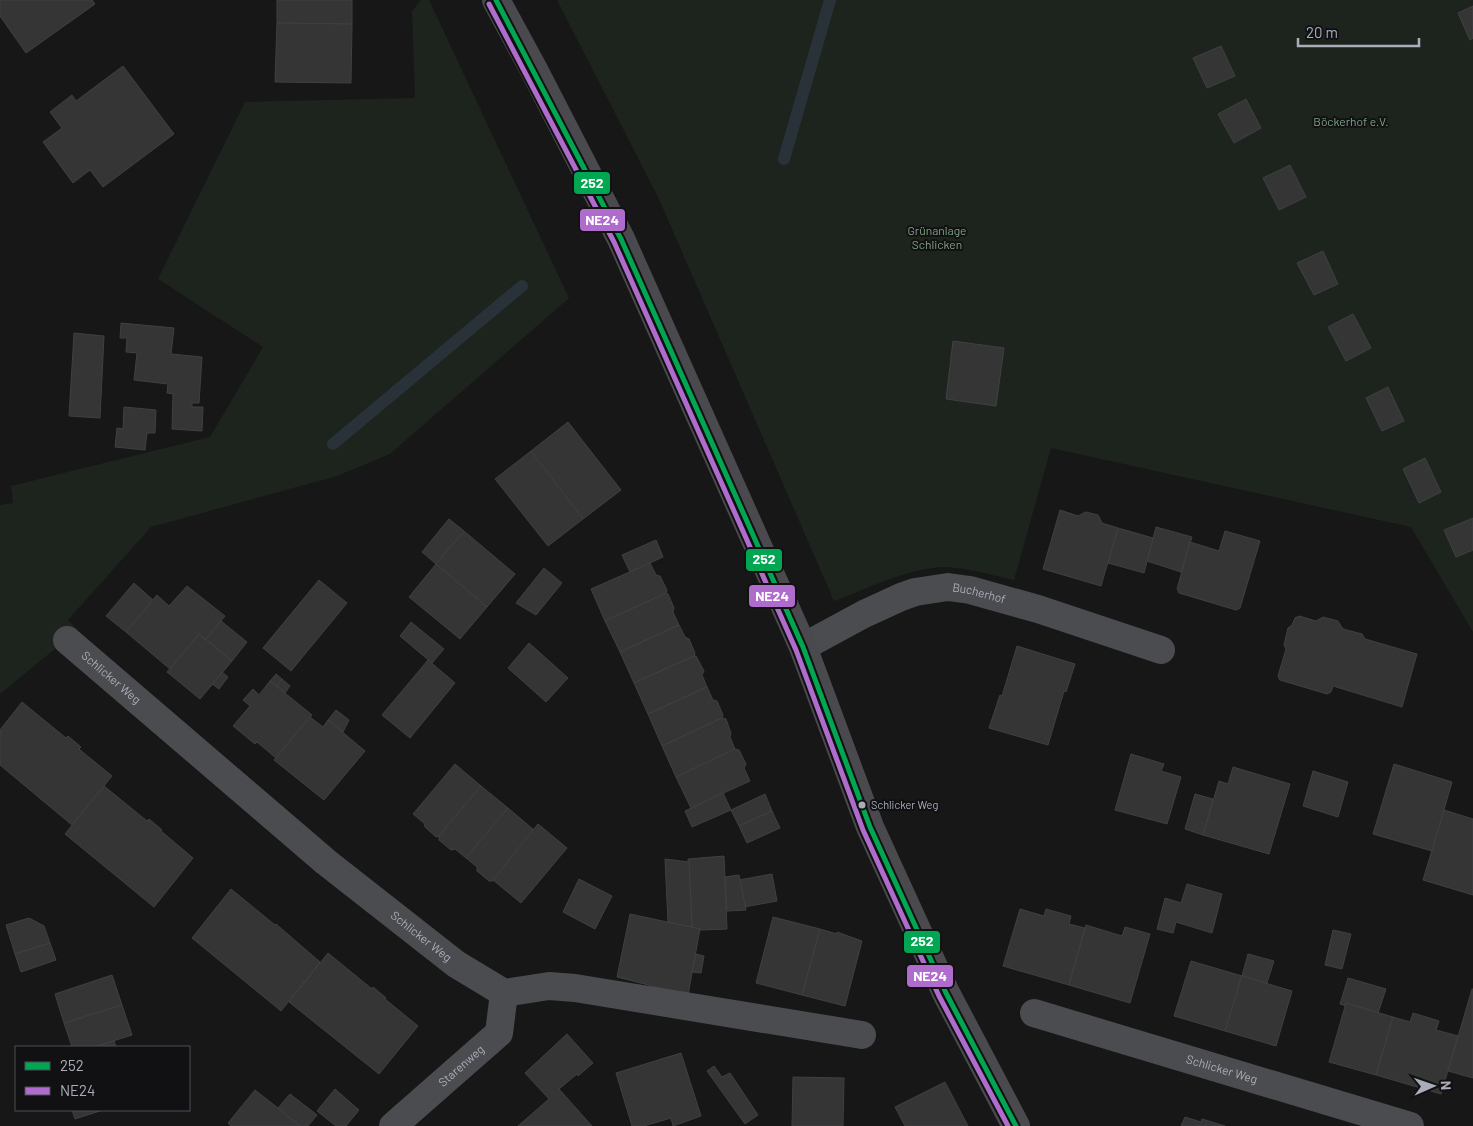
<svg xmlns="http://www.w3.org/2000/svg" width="1473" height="1126" viewBox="0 0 1473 1126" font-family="Barlow,sans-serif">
	<rect width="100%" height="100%" fill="#171717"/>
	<!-- green -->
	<g fill="#1d241e">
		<path d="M421,0H429L569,298L390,454L337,476L151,527L68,620L78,630L0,694V505L13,503L11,486L210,437L263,347L158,279L245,102L415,98L412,11Z"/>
		<path d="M557,0H1473V632L1411,527L1051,448L1014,580C992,575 968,568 945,567C911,567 866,589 834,601L659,199Z"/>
	</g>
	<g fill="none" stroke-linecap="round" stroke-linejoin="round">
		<!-- stream -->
		<g stroke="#2a3239" stroke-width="12">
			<path d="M784,159L830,0"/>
			<path d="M333,444L522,286"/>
		</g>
	</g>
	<!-- building -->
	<g fill="#353536" stroke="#3f4043">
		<path d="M0,0H92L95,4L26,53L0,16Z"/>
		<path d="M277,0H352V24L277,23Z"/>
		<path d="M1473,6V38L1470,40L1458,13Z"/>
		<path d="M277,23L352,24L351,83L275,82Z"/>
		<path d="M1221,46L1235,76L1207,88L1193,58Z"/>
		<path d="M123,66L174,134L103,187L90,170L73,183L43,142L62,128L50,112L72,95L76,101Z"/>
		<path d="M1246,99L1261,128L1234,143L1218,114Z"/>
		<path d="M1290,165L1306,197L1279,210L1263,178Z"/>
		<path d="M1323,251L1338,284L1314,295L1297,263Z"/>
		<path d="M1353,314L1371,348L1346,361L1328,327Z"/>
		<path d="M121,323L174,328L171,354L202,357L199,403H192V407H203L202,431L172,429L173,394L167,393L168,384L134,380L137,353L126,352L127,338H120Z"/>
		<path d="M74,333L104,336L100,418L69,416Z"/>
		<path d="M953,341L1004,348L996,406L946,399Z"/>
		<path d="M1388,387L1404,421L1382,431L1366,398Z"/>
		<path d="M124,407L156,410L155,433H147L145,450L115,447L117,428L123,429Z"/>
		<path d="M568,422L621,490L583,519L531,451Z"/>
		<path d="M531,451L583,519L548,546L495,479Z"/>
		<path d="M1425,458L1441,492L1419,503L1403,469Z"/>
		<path d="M1060,510L1078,516L1086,512L1098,515L1102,523L1118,528L1101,586L1043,569Z"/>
		<path d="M1473,518V550L1456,557L1444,530Z"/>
		<path d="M449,519L464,531L436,564L422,552Z"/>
		<path d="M1156,527L1192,537L1181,572L1147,561Z"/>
		<path d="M1118,528L1153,538L1144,573L1108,563Z"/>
		<path d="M464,531L515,574L487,607L436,564Z"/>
		<path d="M1225,531L1260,541L1240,608L1236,610L1179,593L1177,589L1190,542L1219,551Z"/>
		<path d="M656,540L663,557L630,572L622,555Z"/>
		<path d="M650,563L656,575L660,576L667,590L666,593L605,621L591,589Z"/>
		<path d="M436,564L487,607L460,639L409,597Z"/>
		<path d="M544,568L562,583L536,615L516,603Z"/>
		<path d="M319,580L347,603L291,671L263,648Z"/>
		<path d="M134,583L153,600L126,632L106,616Z"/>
		<path d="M187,586L225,616L206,639L199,634L170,669L126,632L157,595L169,606Z"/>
		<path d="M666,593L668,594L674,608L673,612L679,625L620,652L605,621Z"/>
		<path d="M1299,616L1316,621L1323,617L1338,621L1343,629L1362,634L1365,639L1417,654L1402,707L1333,686L1331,692L1327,694L1280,680L1278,676L1286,649L1284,645L1288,628L1292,625L1295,618Z"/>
		<path d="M221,621L247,642L232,661L206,639Z"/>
		<path d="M411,622L444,649L432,663L400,636Z"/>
		<path d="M679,625L685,637L689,639L695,653L694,656L634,683L620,652Z"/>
		<path d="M199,634L232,661L200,699L167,672Z"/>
		<path d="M529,643L568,678L546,702L508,668Z"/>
		<path d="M1017,646L1075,664L1066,692L1064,691L1048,745L989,728L1000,695L1002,696Z"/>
		<path d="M694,656H696L704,671L702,675L707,687L648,714L634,683Z"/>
		<path d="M428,660L455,683L410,738L382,715Z"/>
		<path d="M222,672L228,677L219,689L212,684Z"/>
		<path d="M276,674L282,679L277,686L270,681Z"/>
		<path d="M282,679L290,686L285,693L277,686Z"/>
		<path d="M270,681L312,715L276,758L257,742L255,744L233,726L250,706L243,700L253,689L259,695Z"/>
		<path d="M707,687L713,700L717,701L723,715L722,718L662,746L648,714Z"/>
		<path d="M22,702L66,738L68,736L81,747L79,749L112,776L72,825L0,765V730Z"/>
		<path d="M336,710L349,720L343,732L328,720Z"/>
		<path d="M310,717L323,727L328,720L365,751L324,800L274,760Z"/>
		<path d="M722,718L726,719L731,733L730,737L735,749L676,777L662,746Z"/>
		<path d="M735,749L739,750L746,764L744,768L750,781L691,808L676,777Z"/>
		<path d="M1131,754L1164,764L1161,771L1181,777L1167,824L1115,810Z"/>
		<path d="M455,764L481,786L439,836L436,837L425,827L424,823L413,814Z"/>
		<path d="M1394,764L1452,782L1432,851L1373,834Z"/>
		<path d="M1233,767L1290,784L1269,854L1203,835L1219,781L1228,784Z"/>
		<path d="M1313,771L1348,782L1338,817L1303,806Z"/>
		<path d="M104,786L147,821L149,819L162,830L161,831L193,858L154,907L65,834Z"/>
		<path d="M481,786L508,808L466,858L455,849L451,850L439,840V836Z"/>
		<path d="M723,793L731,810L692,827L685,811Z"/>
		<path d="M765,794L772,811L739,826L731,810Z"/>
		<path d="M1195,794L1213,799L1203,835L1185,829Z"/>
		<path d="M508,808L534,830L493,881H489L477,871V867L466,858Z"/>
		<path d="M1444,810L1473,819V895L1423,880Z"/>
		<path d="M772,811L780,828L747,843L739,826Z"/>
		<path d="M538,824L567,848L521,903L493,880Z"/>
		<path d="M724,856L727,929L700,930L692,927L688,859Z"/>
		<path d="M665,859L689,862L692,927L668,922Z"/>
		<path d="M772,874L777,901L744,907L739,880Z"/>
		<path d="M739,875L746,910L727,911L725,877Z"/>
		<path d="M579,879L612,896L595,929L563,912Z"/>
		<path d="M1187,884L1222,894L1212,933L1176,922L1173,933L1157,929L1165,898L1181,903Z"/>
		<path d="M231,889L275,925L276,924L320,962L281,1011L192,938Z"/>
		<path d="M1020,909L1044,916L1046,909L1071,916L1069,924L1085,928L1069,985L1003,966Z"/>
		<path d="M630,914L700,929L688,995L617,977Z"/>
		<path d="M773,917L820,929L802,995L756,983Z"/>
		<path d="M29,918L44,926L50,943L15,954L6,925Z"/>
		<path d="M1086,925L1122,936L1125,927L1150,934L1130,1003L1069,985Z"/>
		<path d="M820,929L837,934V932L862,941L845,1006L802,995Z"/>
		<path d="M1333,930L1351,934L1342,969L1325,965Z"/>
		<path d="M50,943L56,960L21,972L15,954Z"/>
		<path d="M328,953L372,989L373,987L386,998L385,999L418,1026L379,1074L289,1002Z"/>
		<path d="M696,954L704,956L701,973L692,972Z"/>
		<path d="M1248,954L1274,961L1267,983L1242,976Z"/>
		<path d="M1191,961L1242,976L1225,1031L1174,1016Z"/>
		<path d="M112,975L122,1005L64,1023L55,994Z"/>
		<path d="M1242,976L1292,991L1276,1046L1225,1031Z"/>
		<path d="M1348,978L1386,989L1378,1013L1346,1003V1006L1340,1004Z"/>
		<path d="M1472,989H1473V1078L1448,1071Z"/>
		<path d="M1346,1003L1393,1017L1376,1075L1329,1062Z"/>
		<path d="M122,1005L132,1035L94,1047H72L64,1023Z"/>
		<path d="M1413,1013L1439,1021L1436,1030L1458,1036L1441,1094L1376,1075L1393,1017L1410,1022Z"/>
		<path d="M567,1034L593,1063L578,1076L577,1074L559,1089L592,1126H518L549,1099L525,1073Z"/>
		<path d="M114,1041L116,1047H94Z"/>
		<path d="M681,1053L701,1116L673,1126L671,1118L644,1126H632L616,1073Z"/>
		<path d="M714,1066L722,1077L730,1073L758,1115L745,1124L707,1071Z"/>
		<path d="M793,1077L844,1078L843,1126H792Z"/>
		<path d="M945,1082L968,1126H905L895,1107Z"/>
		<path d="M335,1089L359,1110L346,1126H336L317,1111Z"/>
		<path d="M255,1090L278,1108L300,1126H231L228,1123Z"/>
		<path d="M290,1094L317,1115L308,1126H300L278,1108Z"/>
		<path d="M72,1110H103L75,1119Z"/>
		<path d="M1185,1117L1201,1122L1202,1119L1225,1126H1181Z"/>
	</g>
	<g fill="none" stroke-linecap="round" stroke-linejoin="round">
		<!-- minor -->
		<g stroke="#4b4c50" stroke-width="28">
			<path id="s1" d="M67,640L326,862L456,964L504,993L549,986L575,988L862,1035"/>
			<path id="s2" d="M803,647L864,614L901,597L915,592L948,587L970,590L1038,609L1161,650"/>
			<path id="s3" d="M1034,1013L1410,1126"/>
			<path id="s4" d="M393,1126L499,1033L504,993"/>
		</g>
		<!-- secondary -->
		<path stroke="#4a4a4e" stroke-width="28" d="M496,0L534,70L621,239L803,647L870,827L946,993L1016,1126"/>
		<defs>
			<path id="bus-1" d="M496,0L621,239L803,647L870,827L946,993L1016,1126"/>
			<path id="bus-2" d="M489,4L614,242L796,650L863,830L939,996L1008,1126"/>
		</defs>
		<!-- bus-1 casing -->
		<use href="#bus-1" stroke="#111113" stroke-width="9"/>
		<!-- bus-2 casing -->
		<use href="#bus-2" stroke="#111113" stroke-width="9"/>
		<!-- bus-1 -->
		<use href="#bus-1" stroke="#00a651" stroke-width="5"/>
		<!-- bus-2 -->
		<use href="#bus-2" stroke="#b06ccc" stroke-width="5"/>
	</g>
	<!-- markers -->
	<circle fill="#a8adb8" stroke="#111113" stroke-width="2" cx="862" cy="805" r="4.5"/>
	<g text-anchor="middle" stroke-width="4" stroke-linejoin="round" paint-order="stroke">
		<!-- bus labels -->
		<g font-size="11" fill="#a8adb8" stroke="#111113" text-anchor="start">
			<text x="871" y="809">Schlicker Weg</text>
		</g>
		<!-- park labels -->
		<g font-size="12" fill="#7fa381" stroke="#111113">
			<text x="1351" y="126">Böckerhof e.V.</text>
			<text x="937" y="235">Grünanlage<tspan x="937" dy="14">Schlicken</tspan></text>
		</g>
		<!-- street labels -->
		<g font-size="12" fill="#a8adb8" stroke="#111113">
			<text dy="4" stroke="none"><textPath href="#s2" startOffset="190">Bucherhof</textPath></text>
			<text dy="4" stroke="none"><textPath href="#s1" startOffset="58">Schlicker Weg</textPath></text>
			<text dy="4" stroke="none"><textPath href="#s1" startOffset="462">Schlicker Weg</textPath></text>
			<text dy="4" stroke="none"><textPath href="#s4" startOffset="91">Starenweg</textPath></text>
			<text dy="4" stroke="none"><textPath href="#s3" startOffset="196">Schlicker Weg</textPath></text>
		</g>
	</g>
	<g stroke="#111113" stroke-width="2">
		<rect x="573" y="171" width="38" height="24" rx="5" fill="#00a651"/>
		<rect x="579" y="208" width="47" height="24" rx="5" fill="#b06ccc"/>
		<rect x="745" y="548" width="38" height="24" rx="5" fill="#00a651"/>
		<rect x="748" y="584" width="48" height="24" rx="5" fill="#b06ccc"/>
		<rect x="903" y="930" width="38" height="24" rx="5" fill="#00a651"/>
		<rect x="906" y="964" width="48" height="24" rx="5" fill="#b06ccc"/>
	</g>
	<g font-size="14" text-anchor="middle" font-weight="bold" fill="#fff">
		<text x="592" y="188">252</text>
		<text x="602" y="225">NE24</text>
		<text x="764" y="564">252</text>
		<text x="772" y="601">NE24</text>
		<text x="922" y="946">252</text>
		<text x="930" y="981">NE24</text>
	</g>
	<!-- legend -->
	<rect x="15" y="1046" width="175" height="65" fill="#111113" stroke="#4d4f55"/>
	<rect x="25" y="1062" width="25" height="8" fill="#00a651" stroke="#4d4f55"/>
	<text x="60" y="1071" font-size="15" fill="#a8adb8">252</text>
	<rect x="25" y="1087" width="25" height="8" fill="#b06ccc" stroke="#4d4f55"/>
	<text x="60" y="1096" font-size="15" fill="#a8adb8">NE24</text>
	<!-- north arrow -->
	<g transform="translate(1433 1086) rotate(88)" stroke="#111113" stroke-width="4" paint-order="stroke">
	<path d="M0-4L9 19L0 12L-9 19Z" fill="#a8adb8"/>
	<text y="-8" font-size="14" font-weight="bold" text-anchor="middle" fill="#a8adb8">N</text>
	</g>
	<!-- scale -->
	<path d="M1298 38v8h121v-8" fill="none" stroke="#a8adb8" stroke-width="2.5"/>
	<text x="1306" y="38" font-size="15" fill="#a8adb8" stroke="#111113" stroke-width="4" paint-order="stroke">20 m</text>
</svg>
